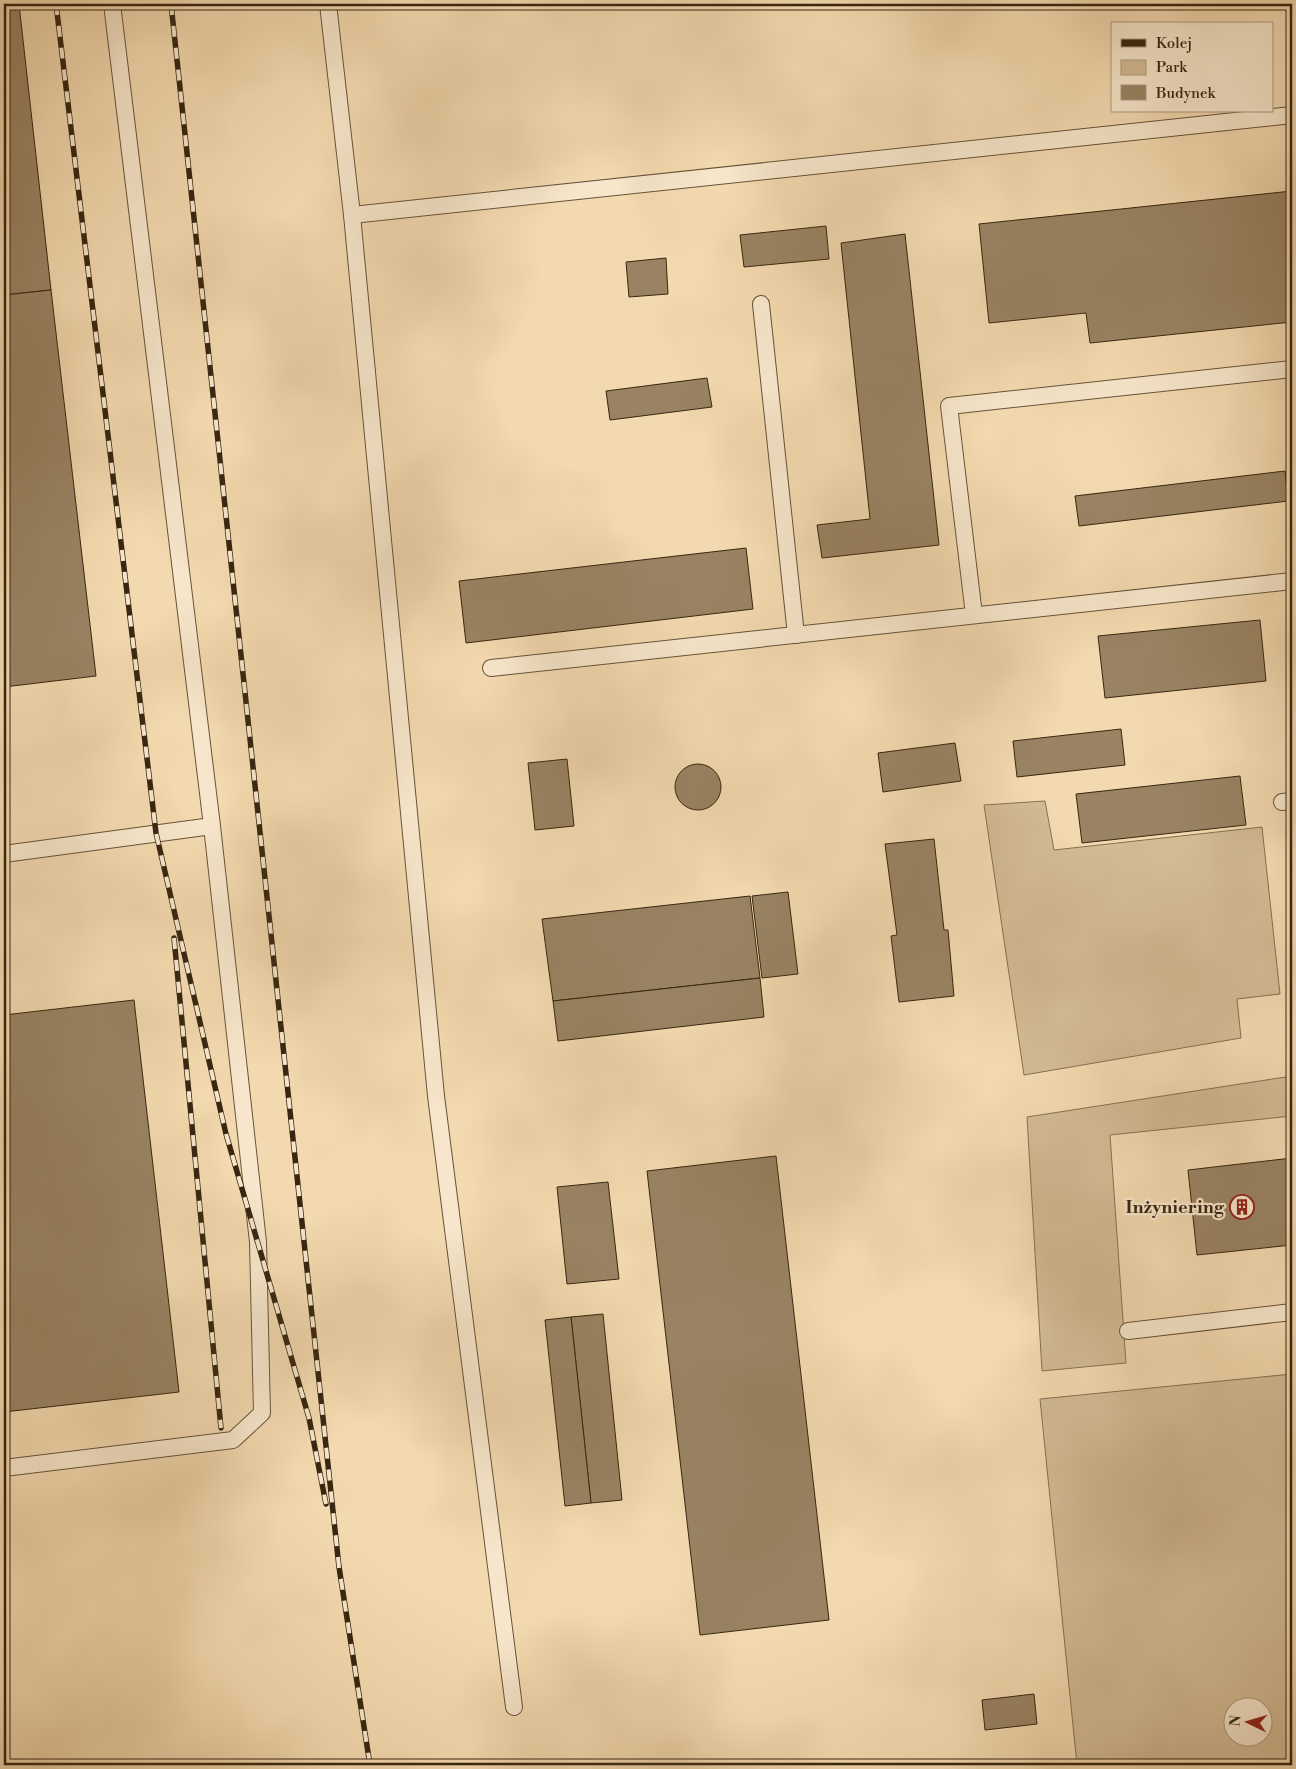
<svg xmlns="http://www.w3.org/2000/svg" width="1296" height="1769" viewBox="0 0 1296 1769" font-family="'Libre Bodoni',serif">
	<rect width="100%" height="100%" fill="#f3d9af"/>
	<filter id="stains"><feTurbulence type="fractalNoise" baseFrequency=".004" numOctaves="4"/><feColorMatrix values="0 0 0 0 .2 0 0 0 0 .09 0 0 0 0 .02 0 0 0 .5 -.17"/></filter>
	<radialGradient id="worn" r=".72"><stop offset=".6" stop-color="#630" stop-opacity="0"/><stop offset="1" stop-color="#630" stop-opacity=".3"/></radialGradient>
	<!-- green -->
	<g fill="#d3bb94" stroke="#867052" fill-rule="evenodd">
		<path d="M1045,801L1054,850L1262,827L1280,994L1237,999L1241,1038L1024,1075L984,805Z"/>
		<path d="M1292,1076V1116L1110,1135L1126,1363L1042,1371L1027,1117Z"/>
		<path d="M1292,1374V1765H1077L1040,1399ZM1234,1706H1264V1736H1234Z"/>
	</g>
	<!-- building -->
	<g fill="#998363" stroke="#382610">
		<path d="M4,4H19L51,290L4,295Z"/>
		<path d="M1292,191V322L1090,343L1086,313L989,323L979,224Z"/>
		<path d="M826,226L829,259L744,267L740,235Z"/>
		<path d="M905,234L939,545L822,558L817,525L870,519L841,243Z"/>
		<path d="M666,258L668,294L629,297L626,262Z"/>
		<path d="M51,290L96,676L4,687V295Z"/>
		<path d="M707,378L712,407L610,420L606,391Z"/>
		<path d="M1285,471L1288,501L1079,526L1075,496Z"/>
		<path d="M746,548L753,609L466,643L459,581Z"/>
		<path d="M1260,620L1266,681L1105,698L1098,636Z"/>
		<path d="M1121,729L1125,765L1017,777L1013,741Z"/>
		<path d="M955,743L961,781L883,792L878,753Z"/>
		<path d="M567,759L574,826L535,830L528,763Z"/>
		<circle cx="698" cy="787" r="23"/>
		<path d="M1240,776L1246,825L1082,843L1076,794Z"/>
		<path d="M934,839L944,930H948L954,996L899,1002L891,936L897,935L885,844Z"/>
		<path d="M788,892L798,974L762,978L752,896Z"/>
		<path d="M750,896L760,978L553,1001L542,919Z"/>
		<path d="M760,978L764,1017L558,1041L553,1001Z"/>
		<path d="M134,1000L179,1392L4,1412V1015Z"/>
		<path d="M776,1156L829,1620L700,1635L647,1171Z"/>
		<path d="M1292,1158V1245L1197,1255L1188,1170Z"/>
		<path d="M608,1182L619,1279L567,1284L557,1187Z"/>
		<path d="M603,1314L622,1500L591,1503L571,1317Z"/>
		<path d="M571,1317L591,1503L565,1506L545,1320Z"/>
		<path d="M1034,1694L1037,1724L985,1730L982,1700Z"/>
	</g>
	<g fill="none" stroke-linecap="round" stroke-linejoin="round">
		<defs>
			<g id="lane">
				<path d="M328,4L352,215L436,1096L514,1707"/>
				<path d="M352,215L1292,115"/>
				<path d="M761,304L796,635"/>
				<path d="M974,615L949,406L1292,369"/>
				<path d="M491,668L1292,581"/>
				<path d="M1282,802L1292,801"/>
				<path d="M4,854L212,826L112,4"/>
				<path d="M1128,1331L1292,1312"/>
				<path d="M4,1468L233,1440L262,1413L258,1242L212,826"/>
			</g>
		</defs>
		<!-- lane casing -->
		<use href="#lane" stroke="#675338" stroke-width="18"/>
		<!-- lane -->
		<use href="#lane" stroke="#f7e6cb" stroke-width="16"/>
		<defs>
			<g id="rail">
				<path d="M56,4L156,833L226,1134L309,1418L326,1504"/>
				<path d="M171,4L339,1567L370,1765"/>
				<path d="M174,938L221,1428"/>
			</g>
		</defs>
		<!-- rail casing -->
		<use href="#rail" stroke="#382610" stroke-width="5.5"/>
		<!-- rail -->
		<use href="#rail" stroke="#f7e6cb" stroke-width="4" stroke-dasharray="11" stroke-linecap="butt"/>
	</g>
	<!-- icons -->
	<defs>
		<symbol id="building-ring" viewBox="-11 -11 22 22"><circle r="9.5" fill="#f7e6cb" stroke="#8f2418" stroke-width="1.5"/><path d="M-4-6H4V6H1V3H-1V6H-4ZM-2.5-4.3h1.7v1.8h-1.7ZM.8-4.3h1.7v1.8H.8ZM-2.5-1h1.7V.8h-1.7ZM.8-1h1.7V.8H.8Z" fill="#8f2418"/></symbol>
	</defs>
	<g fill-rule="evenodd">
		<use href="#building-ring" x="1228" y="1193" width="28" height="28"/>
	</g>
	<g text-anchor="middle" stroke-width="4.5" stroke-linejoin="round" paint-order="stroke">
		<!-- poi labels -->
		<g font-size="18" font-weight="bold" fill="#382610" stroke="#f7e6cb" text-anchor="end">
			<text x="1224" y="1213">Inżyniering</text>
		</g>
	</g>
	<!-- margin -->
	<rect width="1296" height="1769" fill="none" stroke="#f3d9af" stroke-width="20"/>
	<rect x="5" y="5" width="1286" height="1759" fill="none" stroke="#382610" stroke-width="2.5"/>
	<rect x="10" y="10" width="1276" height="1749" fill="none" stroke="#382610"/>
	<!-- legend -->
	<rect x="1111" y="22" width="162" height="90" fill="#f7e6cb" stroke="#ab9980"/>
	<rect x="1121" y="39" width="25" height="8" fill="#382610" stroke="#ab9980"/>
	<text x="1156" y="48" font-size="15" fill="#382610">Kolej</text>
	<rect x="1121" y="60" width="25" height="15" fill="#d3bb94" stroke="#ab9980"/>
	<text x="1156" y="72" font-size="15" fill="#382610">Park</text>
	<rect x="1121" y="85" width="25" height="15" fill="#998363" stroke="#ab9980"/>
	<text x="1156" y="98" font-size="15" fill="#382610">Budynek</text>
	<!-- north arrow -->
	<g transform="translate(1248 1722) rotate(275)"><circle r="24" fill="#f7e6cb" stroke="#ab9980"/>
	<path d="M0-4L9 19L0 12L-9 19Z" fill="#8f2418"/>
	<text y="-8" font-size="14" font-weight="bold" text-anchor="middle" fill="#382610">N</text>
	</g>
	<rect width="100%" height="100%" filter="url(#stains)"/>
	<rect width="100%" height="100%" fill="url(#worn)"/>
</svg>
